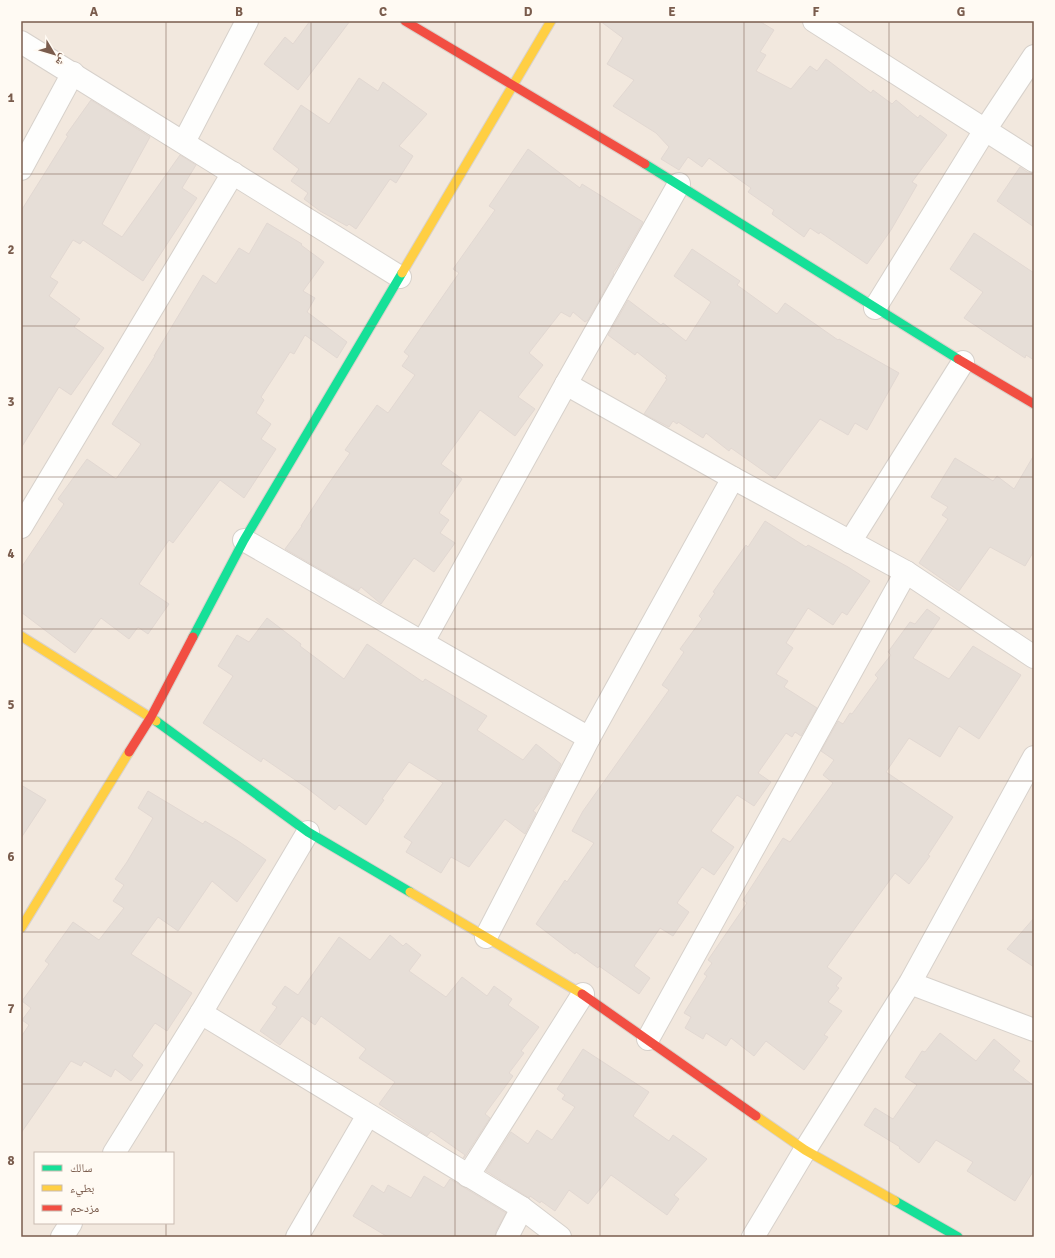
<svg xmlns="http://www.w3.org/2000/svg" width="1055" height="1258" viewBox="0 0 1055 1258" font-family="Signika,'Noto Naskh Arabic',sans-serif">
	<rect width="100%" height="100%" fill="#f9f5f0"/>
	<!-- residential -->
	<path fill="#f2e8de" fill-rule="evenodd" d="M21,21H1034V1237H21ZM35,1153H173V1223H35Z"/>
	<!-- building -->
	<g fill="#e6ded7" stroke="#e2d8d2">
		<path d="M310,21H350L298,90L264,64L285,37L293,44Z"/>
		<path d="M600,21H759L774,30L760,52L766,55L756,71L791,89L810,66L817,71L826,59L871,93L873,90L892,104L896,100L918,118L920,115L947,135L912,182L917,185L891,230L867,264L820,232L819,234L810,228L804,237L772,214L774,210L748,192L751,188L709,158L702,167L688,157L679,170L661,159L669,147L656,133L613,106L634,80L607,64L623,38Z"/>
		<path d="M359,78L378,91L383,82L427,114L399,146L413,156L396,183L390,179L356,229L349,224L347,226L320,211L304,199L308,193L291,181L299,169L273,149L301,105L329,124Z"/>
		<path d="M91,100L150,137L102,224L122,237L180,155L196,165L182,188L197,198L143,281L83,240L80,244L73,240L50,277L58,282L49,296L80,319L74,327L104,348L71,395L59,387L21,448V211L68,136L66,135Z"/>
		<path d="M528,149L580,188L582,184L643,222L618,266L613,273L614,274L588,320L585,322L573,312L570,317L561,312L529,353L543,365L518,397L535,409L515,436L480,410L441,464L462,479L439,513L449,520L440,533L455,543L434,572L414,558L381,604L361,587L358,591L285,549L302,526H301L327,486L350,453L345,450L377,405L388,413L415,375L402,366L409,356L404,352L459,273L453,269L495,210L489,206Z"/>
		<path d="M1020,167L1027,172L1034,173V227L997,201Z"/>
		<path d="M267,223L302,244L301,245L324,262L303,291L315,298L307,312L347,342L337,358L305,335L294,354L290,352L285,360L261,397L264,400L256,413L271,424L261,439L276,449L244,498L220,480L173,543L169,540L139,584L169,604L148,634L138,627L129,639L101,618L75,653L21,612V568L64,504L58,499L87,459L116,479L141,444L112,424L155,356H154L203,275L216,284L239,248L249,254Z"/>
		<path d="M974,233L1034,273V360L1026,355L1025,358L964,318L983,292L950,269Z"/>
		<path d="M692,249L740,281L737,285L777,314L785,303L838,340L839,339L899,373L867,430L855,423L848,435L820,419L775,479L731,448L729,451L706,433L703,438L678,422L677,424L673,421L669,427L644,414L667,379L665,378L667,376L637,352L635,355L608,335L628,300L661,325L663,323L686,341L711,302L674,276Z"/>
		<path d="M1034,455V551L1025,566L990,547L959,591L919,563L948,519L942,515L948,507L931,497L955,458L993,481L997,476L1014,489Z"/>
		<path d="M765,521L806,547L808,545L848,567L870,581L847,615L842,612L833,625L808,608L786,643L793,648L776,674L788,681L784,687L817,708L801,736L795,732L792,737L786,733L758,773L771,782L754,806L737,795L711,831L734,847L714,875L702,867L677,903L689,912L673,936L660,928L634,966L650,978L639,994L599,966L598,968L576,952L575,954L536,924L565,880L567,882L594,843L572,831L583,811L669,690L662,685L684,652L680,649L702,619L699,616L715,593L713,592L746,545L748,547Z"/>
		<path d="M927,609L940,618L913,658L949,679L973,646L1021,675L979,739L959,726L940,757L909,738L886,772L953,817L928,855L930,856L909,884L895,873L827,967L842,978L836,986L839,988L828,1002L842,1011L824,1035L828,1037L804,1070L766,1041L754,1056L731,1038L726,1046L706,1033L703,1039L685,1028L691,1017L684,1013L707,976L704,974L712,963L708,960L747,903L743,900L783,838L790,842L833,783L823,775L834,760L821,751L838,721L843,724L850,713L852,714L878,678L875,675L891,655L888,652L910,622L915,624Z"/>
		<path d="M267,618L301,644L300,646L344,679L367,644L423,682L425,679L487,716L477,730L523,760L536,744L561,764L545,796L533,811L536,813L525,834L505,819L469,867L451,857L441,873L406,852L412,842L404,837L443,783L409,762L382,799L384,800L366,825L339,805L335,810L307,788L263,758L261,762L203,723L233,676L218,666L237,635L249,642Z"/>
		<path d="M21,785L46,800L21,838Z"/>
		<path d="M148,791L203,824L205,821L238,841L266,860L237,902L212,881L178,931L158,917L131,954L192,993L167,1031L155,1023L132,1056L143,1065L131,1081L115,1069L111,1077L84,1061L81,1066L71,1061L21,1133V1037L29,1025L22,1020L31,1008L22,1001L49,964L45,961L73,922L99,940L124,908L113,901L124,885L115,879L127,862L153,818L138,808Z"/>
		<path d="M1034,918V967L1007,949Z"/>
		<path d="M390,935L403,946L406,943L421,955L409,971L446,997L462,977L487,996L494,986L512,999L508,1005L539,1027L521,1051L524,1053L509,1073L513,1076L485,1114L490,1118L464,1158H463L465,1155L431,1131L427,1136L379,1104L395,1082L359,1058L366,1049L321,1016L315,1025L302,1016L280,1045L260,1031L277,1007L272,1004L285,986L298,995L339,937L370,960Z"/>
		<path d="M940,1033L976,1061L994,1039L1020,1061L1013,1070L1034,1086V1170L1015,1201L967,1171L973,1162L936,1140L919,1163L899,1148L900,1147L864,1125L875,1108L893,1119L917,1085L905,1077L922,1051L925,1052Z"/>
		<path d="M583,1049L649,1092L633,1116L669,1141L673,1135L707,1159L674,1195L679,1199L667,1215L611,1175L588,1204L569,1190L555,1211L541,1201L540,1203L530,1196L529,1198L486,1171L511,1132L528,1144L537,1130L552,1140L575,1107L562,1099L565,1095L557,1089Z"/>
		<path d="M424,1176L444,1188L450,1179L506,1213L496,1231L495,1237H388L353,1216L372,1185L384,1193L388,1185L411,1198Z"/>
	</g>
	<g fill="none" stroke-linecap="round" stroke-linejoin="round">
		<defs>
			<g id="street">
				<path d="M814,21L1034,161"/>
				<path d="M21,42L400,277"/>
				<path d="M184,142L247,21"/>
				<path d="M21,169L73,73"/>
				<path d="M875,308L985,130L1034,56"/>
				<path d="M566,384L733,478L906,572L1034,657"/>
				<path d="M21,527L233,173"/>
				<path d="M244,540L589,738"/>
				<path d="M850,542L963,362"/>
				<path d="M423,642L566,384L679,184"/>
				<path d="M486,937L589,738L733,478"/>
				<path d="M910,983L1034,1030"/>
				<path d="M201,1013L522,1208L560,1237"/>
				<path d="M648,1039L906,572"/>
				<path d="M114,1153L201,1013L308,832"/>
				<path d="M468,1176L583,994"/>
				<path d="M62,1237L71,1223"/>
				<path d="M297,1237L368,1115"/>
				<path d="M507,1237L522,1208"/>
				<path d="M753,1237L805,1150L910,983L1034,757"/>
			</g>
			<g id="fast">
				<path d="M645,164L958,359"/>
				<path d="M193,637L244,540L402,273"/>
				<path d="M156,721L308,832L410,892"/>
				<path d="M895,1201L958,1237"/>
			</g>
			<g id="slow">
				<path d="M402,273L551,21"/>
				<path d="M21,636L156,721"/>
				<path d="M410,892L582,994"/>
				<path d="M21,928L129,752"/>
				<path d="M756,1116L805,1150L895,1201"/>
			</g>
			<g id="jam">
				<path d="M405,21L645,164"/>
				<path d="M958,359L1034,404"/>
				<path d="M129,752L151,717L193,637"/>
				<path d="M582,994L756,1116"/>
			</g>
		</defs>
		<!-- street casing -->
		<use href="#street" stroke="#d7d1cb" stroke-width="24"/>
		<!-- fast casing -->
		<use href="#fast" stroke="#d9d2cb" stroke-width="11"/>
		<!-- slow casing -->
		<use href="#slow" stroke="#d9d2cb" stroke-width="11"/>
		<!-- jam casing -->
		<use href="#jam" stroke="#d9d2cb" stroke-width="11"/>
		<!-- street -->
		<use href="#street" stroke="#fefefd" stroke-width="22"/>
		<!-- fast -->
		<use href="#fast" stroke="#16e098" stroke-width="9"/>
		<!-- slow -->
		<use href="#slow" stroke="#ffcf43" stroke-width="9"/>
		<!-- jam -->
		<use href="#jam" stroke="#f24e42" stroke-width="9"/>
	</g>
	<!-- grid -->
	<path fill="none" stroke="#7a5c4d" stroke-width="1" stroke-opacity="0.55" d="M166,21V1153M311,21V1237M455,21V1237M600,21V1237M744,21V1237M889,21V1237M21,174H1034M21,326H1034M21,477H1034M21,629H1034M21,781H1034M21,932H1034M21,1084H1034M166,1223V1237"/>
	<!-- border -->
	<rect width="1055" height="1258" fill="none" stroke="#fffaf3" stroke-width="44"/>
	<!-- legend -->
	<rect x="34" y="1152" width="140" height="72" fill="#fffaf3" stroke="#cabbb1"/>
	<rect x="42" y="1165" width="20" height="6" fill="#16e098" stroke="#cabbb1"/>
	<text x="70" y="1172" font-size="12" fill="#7a5c4d">سالك</text>
	<rect x="42" y="1185" width="20" height="6" fill="#ffcf43" stroke="#cabbb1"/>
	<text x="70" y="1192" font-size="12" fill="#7a5c4d">بطيء</text>
	<rect x="42" y="1205" width="20" height="6" fill="#f24e42" stroke="#cabbb1"/>
	<text x="70" y="1212" font-size="12" fill="#7a5c4d">مزدحم</text>
	<!-- north arrow -->
	<g transform="translate(54 54) rotate(128)" stroke="#fffaf3" stroke-width="3" paint-order="stroke">
	<path d="M0-3L7 15L0 10L-7 15Z" fill="#7a5c4d"/>
	<text y="-6" font-size="11" font-weight="bold" text-anchor="middle" fill="#7a5c4d">ش</text>
	</g>
	<rect x="22" y="22" width="1011" height="1214" fill="none" stroke="#7a5c4d" stroke-width="1.5"/>
	<g font-size="13" text-anchor="middle" font-weight="bold" fill="#7a5c4d">
		<text x="94" y="16">A</text>
		<text x="239" y="16">B</text>
		<text x="383" y="16">C</text>
		<text x="528" y="16">D</text>
		<text x="672" y="16">E</text>
		<text x="816" y="16">F</text>
		<text x="961" y="16">G</text>
		<text x="11" y="102">1</text>
		<text x="11" y="254">2</text>
		<text x="11" y="406">3</text>
		<text x="11" y="558">4</text>
		<text x="11" y="709">5</text>
		<text x="11" y="861">6</text>
		<text x="11" y="1013">7</text>
		<text x="11" y="1165">8</text>
	</g>
</svg>
